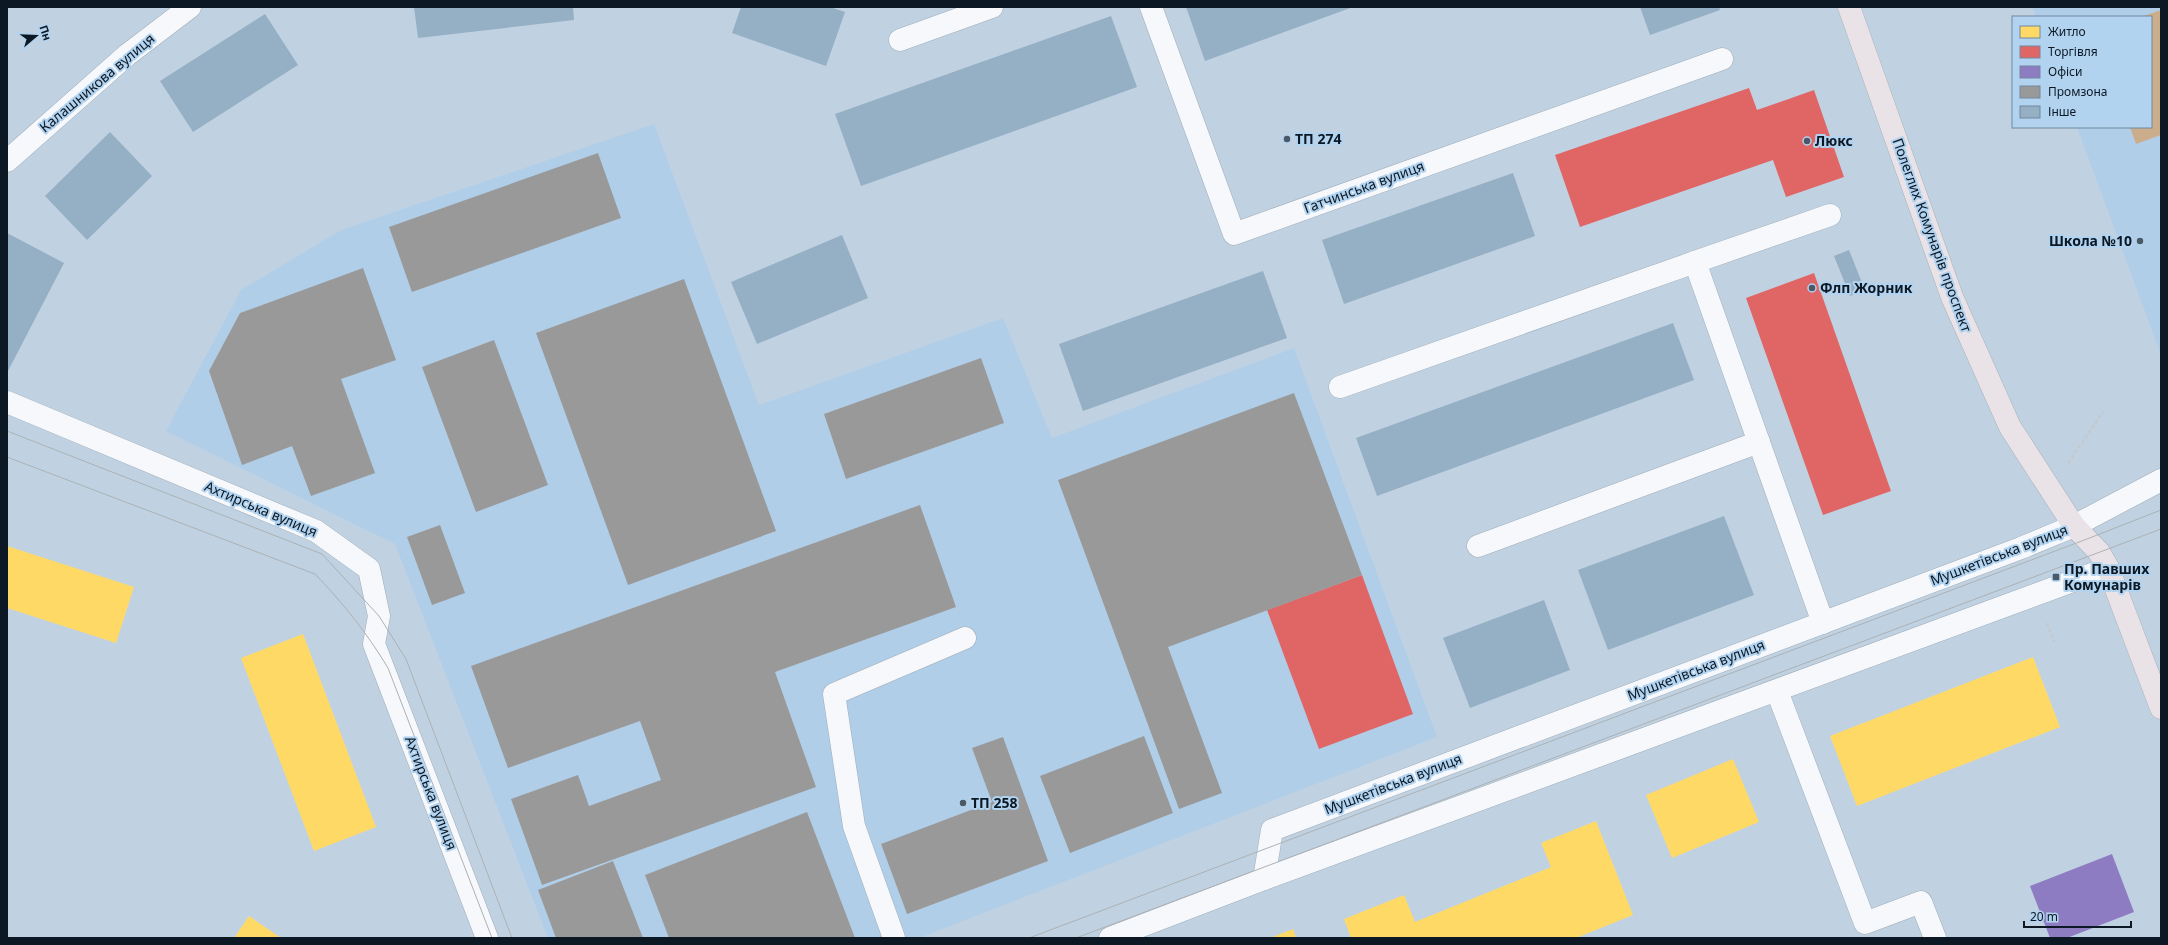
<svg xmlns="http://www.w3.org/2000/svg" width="2168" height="945" viewBox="0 0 2168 945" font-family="'Noto Sans',sans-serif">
	<rect width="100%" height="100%" fill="#c0d2e2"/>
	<!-- built -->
	<g fill="#b1cee8">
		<path d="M2032,7H2161V355L2077,127H2151V17H2036Z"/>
		<path d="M654,124L759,405L1003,318L1052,438L1294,348L1437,737L919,938H548L395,544L166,431L241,290L341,230Z"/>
	</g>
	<!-- green -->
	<path fill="#ccad8b" d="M2161,10V135L2136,144L2130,127H2151V17H2141Z"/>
	<!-- homes -->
	<g fill="#ffd966">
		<path d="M7,546L134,587L116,643L7,608Z"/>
		<path d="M303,634L376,827L314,851L241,658Z"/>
		<path d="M2033,657L2060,727L1857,806L1830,736Z"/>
		<path d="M1733,759L1759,822L1672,858L1646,795Z"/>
		<path d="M1596,821L1633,915L1576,938H1351L1344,919L1404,895L1415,922L1551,867L1541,843Z"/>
		<path d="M249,916L281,938H234Z"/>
		<path d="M1293,929L1296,938H1270Z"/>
	</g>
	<!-- shops -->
	<g fill="#e06666">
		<path d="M1749,88L1757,110L1814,90L1844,177L1786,197L1773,160L1580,227L1555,155Z"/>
		<path d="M1814,273L1891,491L1823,515L1746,298Z"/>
		<path d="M1362,575L1413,714L1319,749L1267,610Z"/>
	</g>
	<!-- offices -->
	<path fill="#8e7cc3" d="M2112,854L2134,912L2067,938H2050L2030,886Z"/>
	<!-- industry -->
	<g fill="#999">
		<path d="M598,153L621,218L412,292L389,227Z"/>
		<path d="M363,268L396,360L341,379L375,473L311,496L292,446L242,465L209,371L240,313Z"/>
		<path d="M684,279L776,531L628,585L536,333Z"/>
		<path d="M494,340L548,485L476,512L422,367Z"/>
		<path d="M981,358L1004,423L846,479L824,414Z"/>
		<path d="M1294,393L1362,575L1168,647L1222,793L1179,809L1058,480Z"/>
		<path d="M920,505L956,607L775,672L816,787L542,885L511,799L578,775L589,806L661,780L640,721L508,768L471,666Z"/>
		<path d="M440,525L465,593L432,605L407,537Z"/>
		<path d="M1144,736L1173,813L1070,853L1040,776Z"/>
		<path d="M1003,737L1048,861L907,914L881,844L992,802L972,748Z"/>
		<path d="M807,812L855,938H669L645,875Z"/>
		<path d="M613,861L643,938H556L538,890Z"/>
	</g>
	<!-- building -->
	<g fill="#95afc4">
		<path d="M414,7H573L574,20L418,38Z"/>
		<path d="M741,7H830L845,12L826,66L732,33Z"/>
		<path d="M1186,7H1353L1205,61Z"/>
		<path d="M1640,7H1719L1720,10L1650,35Z"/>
		<path d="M265,14L298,65L193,132L160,81Z"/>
		<path d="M1111,16L1137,87L861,186L835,114Z"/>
		<path d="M110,132L152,176L87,240L45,196Z"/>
		<path d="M1513,173L1535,236L1344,304L1322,240Z"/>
		<path d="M7,233L64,263L8,371H7Z"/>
		<path d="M842,235L868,298L757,344L731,282Z"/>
		<path d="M1849,250L1865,290L1850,296L1834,256Z"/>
		<path d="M1263,271L1287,338L1083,411L1059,344Z"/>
		<path d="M1673,323L1694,380L1377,496L1356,438Z"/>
		<path d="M1724,516L1754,595L1608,650L1578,570Z"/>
		<path d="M1544,600L1570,670L1470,708L1443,638Z"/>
	</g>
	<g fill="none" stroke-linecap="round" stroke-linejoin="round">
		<defs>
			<g id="minor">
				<path d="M1151,7L1234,234L1722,59"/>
				<path d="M900,40L992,7"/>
				<path d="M7,161L127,55L190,7"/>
				<path d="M1695,262L1830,215"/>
				<path d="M1340,387L1695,262L1823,623"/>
				<path d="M7,402L316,531L369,569L379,616L374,644L487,938"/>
				<path d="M1478,546L1759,442"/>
				<path d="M1777,691L1865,923L1921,902L1935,938"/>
				<path d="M1264,879L1272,830L2021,548L2074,526L2161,480"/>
				<path d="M894,938L854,826L834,694L965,638"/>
				<path d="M1110,938L1264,879L2108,568"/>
			</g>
			<path id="major" d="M1849,7L1952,297L2010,427L2074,526L2099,552L2108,568L2161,708"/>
		</defs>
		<!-- minor casing -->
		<use href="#minor" stroke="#9eacb8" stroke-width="23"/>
		<!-- major casing -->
		<use href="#major" stroke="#a7b0b8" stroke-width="23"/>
		<!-- path -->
		<g stroke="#c3c9cd" stroke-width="2.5" stroke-dasharray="4 2" stroke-linecap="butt">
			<path d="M2068,463L2103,412"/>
			<path d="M2047,623L2054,642"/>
		</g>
		<!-- minor -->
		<use href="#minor" stroke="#f6f8fb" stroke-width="22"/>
		<!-- major -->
		<use href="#major" stroke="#e9e3e8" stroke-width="22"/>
		<!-- tram -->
		<g stroke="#acb1b4" stroke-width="1">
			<path d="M7,431L322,554L379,616L406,659L512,938"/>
			<path d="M7,457L315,574C343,603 367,633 388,668L492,938"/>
			<path d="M1029,938L2087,539L2161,510"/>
			<path d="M1076,938L2161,529"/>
		</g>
	</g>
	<!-- markers -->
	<g fill="#4b5966" stroke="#b2d3f0" stroke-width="1.5">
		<circle cx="1287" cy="139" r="4"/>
		<circle cx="1807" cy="141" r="4"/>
		<circle cx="2140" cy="241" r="4"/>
		<circle cx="1812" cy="288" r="4"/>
		<rect x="2052" y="573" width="8" height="8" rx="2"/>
		<circle cx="963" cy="803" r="4"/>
	</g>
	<g text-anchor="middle" stroke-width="4" stroke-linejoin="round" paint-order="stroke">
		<!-- street labels -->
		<g font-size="14" fill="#0c1823" stroke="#b2d3f0">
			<text transform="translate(97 83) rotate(-40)" y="5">Калашникова вулиця</text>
			<text transform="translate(1364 187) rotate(-20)" y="5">Гатчинська вулиця</text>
			<text transform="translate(1932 235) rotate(70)" y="5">Полеглих Комунарів проспект</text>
			<text transform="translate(261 509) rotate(23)" y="5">Ахтирська вулиця</text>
			<text transform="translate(1999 555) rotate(-21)" y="5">Мушкетівська вулиця</text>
			<text transform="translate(1696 670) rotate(-21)" y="5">Мушкетівська вулиця</text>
			<text transform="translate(1393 784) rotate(-21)" y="5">Мушкетівська вулиця</text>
			<text transform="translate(431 793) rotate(69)" y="5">Ахтирська вулиця</text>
		</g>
		<!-- poi labels -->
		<g font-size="14" font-weight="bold" fill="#0c1823" stroke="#b2d3f0" text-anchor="start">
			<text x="1295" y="144">ТП 274</text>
			<text x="1815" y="146">Люкс</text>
			<text x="2132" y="246" text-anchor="end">Школа №10</text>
			<text x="1820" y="293">Флп Жорник</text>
			<text x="2064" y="574">Пр. Павших<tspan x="2064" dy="16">Комунарiв</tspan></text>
			<text x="971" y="808">ТП 258</text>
		</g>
	</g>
	<!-- border -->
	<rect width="2168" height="945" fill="none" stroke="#0c1823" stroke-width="16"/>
	<!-- legend -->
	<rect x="2012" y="16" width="140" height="112" fill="#b2d3f0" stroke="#70889e"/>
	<rect x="2020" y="26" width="20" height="12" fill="#ffd966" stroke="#70889e"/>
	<text x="2048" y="36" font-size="12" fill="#0c1823">Житло</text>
	<rect x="2020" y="46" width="20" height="12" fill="#e06666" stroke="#70889e"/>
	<text x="2048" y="56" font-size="12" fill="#0c1823">Торгівля</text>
	<rect x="2020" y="66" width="20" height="12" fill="#8e7cc3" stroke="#70889e"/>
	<text x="2048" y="76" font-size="12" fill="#0c1823">Офіси</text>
	<rect x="2020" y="86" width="20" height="12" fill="#999999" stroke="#70889e"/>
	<text x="2048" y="96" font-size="12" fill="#0c1823">Промзона</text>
	<rect x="2020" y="106" width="20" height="12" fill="#95afc4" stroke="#70889e"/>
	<text x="2048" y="116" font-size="12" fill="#0c1823">Інше</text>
	<!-- north arrow -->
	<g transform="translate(36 36) rotate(71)" stroke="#b2d3f0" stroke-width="3" paint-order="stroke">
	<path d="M0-3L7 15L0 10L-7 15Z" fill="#0c1823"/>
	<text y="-6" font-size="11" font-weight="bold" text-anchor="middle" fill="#0c1823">Пн</text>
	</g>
	<!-- scale -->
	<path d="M2024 921v6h107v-6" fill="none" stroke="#0c1823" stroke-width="2"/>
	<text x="2030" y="921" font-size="12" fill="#0c1823" stroke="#b2d3f0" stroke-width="3" paint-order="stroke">20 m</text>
</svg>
